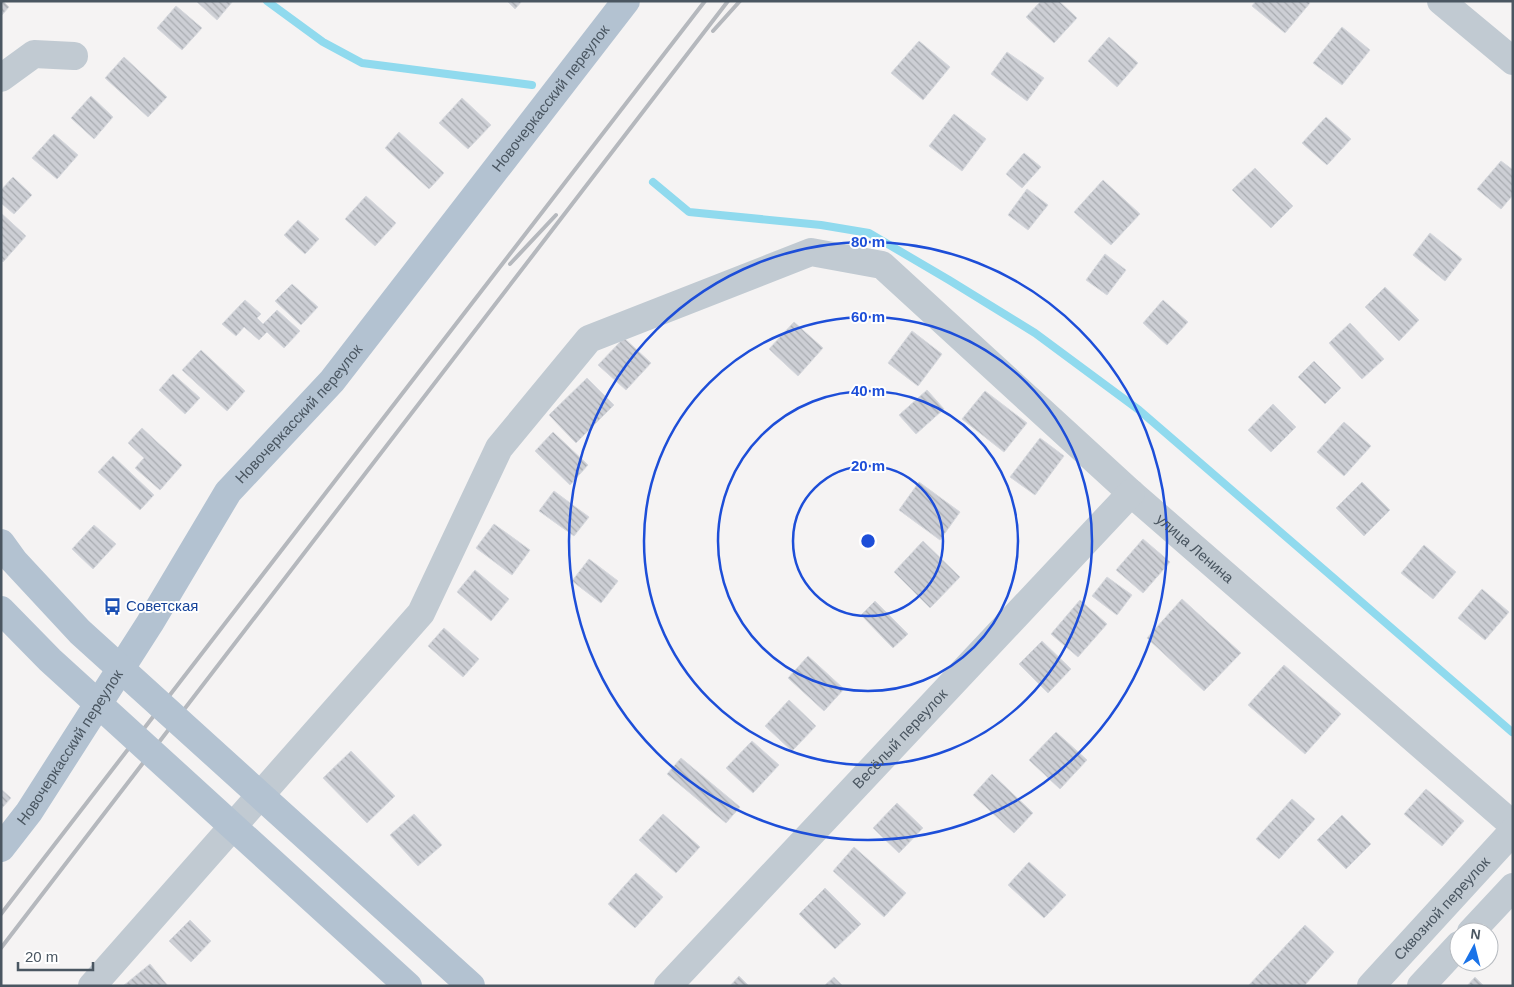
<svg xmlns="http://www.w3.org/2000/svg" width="1514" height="987" viewBox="0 0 1514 987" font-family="Arial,sans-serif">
	<defs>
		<pattern id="building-back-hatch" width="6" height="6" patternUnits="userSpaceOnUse" patternTransform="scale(1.25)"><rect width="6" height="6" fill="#cdcfd5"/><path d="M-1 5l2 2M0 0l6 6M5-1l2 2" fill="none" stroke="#a8abb0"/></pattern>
	</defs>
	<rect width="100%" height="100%" fill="#f5f3f3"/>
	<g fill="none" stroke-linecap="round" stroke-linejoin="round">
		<!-- stream -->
		<g stroke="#90daee" stroke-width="8">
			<path d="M267,1L323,42L362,63L532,85"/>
			<path d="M653,182L689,212L821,225L869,233L949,280L1035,333L1139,410L1512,732"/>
		</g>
	</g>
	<!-- building -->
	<g fill="url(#building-back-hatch)" stroke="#d7d9de">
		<path d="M1,1H3L9,7L1,16Z"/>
		<path d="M196,1H233L217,20Z"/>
		<path d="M507,1H522L515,9Z"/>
		<path d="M1041,1H1059L1077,18L1054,43L1026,17Z"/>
		<path d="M1256,1H1308L1310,3L1285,33L1252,6Z"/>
		<path d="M176,6L202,28L182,50L157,28Z"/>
		<path d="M1342,27L1370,50L1342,85L1313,63Z"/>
		<path d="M1109,37L1138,63L1117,87L1088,61Z"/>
		<path d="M919,41L950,67L923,100L891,73Z"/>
		<path d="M1007,52L1044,78L1027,101L991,74Z"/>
		<path d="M124,57L167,97L148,117L105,78Z"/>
		<path d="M91,96L113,117L94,139L71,118Z"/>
		<path d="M462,98L491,125L468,149L439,123Z"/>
		<path d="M954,114L986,139L962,171L929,146Z"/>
		<path d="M1326,117L1351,139L1327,165L1302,143Z"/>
		<path d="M399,132L444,173L429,189L385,148Z"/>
		<path d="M54,134L78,155L57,179L32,158Z"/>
		<path d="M1024,153L1041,167L1022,188L1006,174Z"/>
		<path d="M1501,161L1513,170V195L1501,209L1477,189Z"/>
		<path d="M1255,168L1293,206L1271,228L1232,190Z"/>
		<path d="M13,177L32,195L14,214L1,203V190Z"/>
		<path d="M1103,180L1140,214L1111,245L1074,212Z"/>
		<path d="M1027,189L1048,205L1028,230L1008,215Z"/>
		<path d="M366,196L396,223L375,246L345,219Z"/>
		<path d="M1,213L26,236L3,262L1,260Z"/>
		<path d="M298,220L319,239L305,254L284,235Z"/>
		<path d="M1430,233L1462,259L1445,281L1413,255Z"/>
		<path d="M1105,254L1126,270L1107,295L1086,280Z"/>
		<path d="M292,284L318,307L301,325L275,301Z"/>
		<path d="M1385,287L1419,320L1399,341L1365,307Z"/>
		<path d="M245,300L261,314L257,318L263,324L277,310L300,331L284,348L267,332L259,340L244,327L236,336L222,324Z"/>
		<path d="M1163,300L1188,322L1167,345L1143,323Z"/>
		<path d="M794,322L823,348L798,376L769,349Z"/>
		<path d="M1350,323L1384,359L1362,379L1329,343Z"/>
		<path d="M912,331L942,354L918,386L888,363Z"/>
		<path d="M624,338L651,363L626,390L598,365Z"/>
		<path d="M201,350L245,391L227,411L182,370Z"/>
		<path d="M1314,361L1341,388L1325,404L1298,377Z"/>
		<path d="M173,374L200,398L185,414L159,390Z"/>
		<path d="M587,378L614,405L576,443L549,415Z"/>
		<path d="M927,390L944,409L916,434L899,415Z"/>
		<path d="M985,391L1027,423L1004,452L962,419Z"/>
		<path d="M1273,404L1296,427L1271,452L1248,430Z"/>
		<path d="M1344,422L1371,446L1344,476L1317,452Z"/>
		<path d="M142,428L182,465L160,490L135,468L144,458L128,443Z"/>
		<path d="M553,432L588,465L570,485L535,451Z"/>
		<path d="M1040,438L1064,456L1035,495L1010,477Z"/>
		<path d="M113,456L154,495L140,510L98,472Z"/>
		<path d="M919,482L960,512L940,540L899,510Z"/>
		<path d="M1362,482L1390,510L1364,536L1336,508Z"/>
		<path d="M554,491L589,517L574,536L539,511Z"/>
		<path d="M494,524L530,550L512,575L476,548Z"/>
		<path d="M94,525L116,544L93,569L72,549Z"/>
		<path d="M1143,539L1170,562L1143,593L1116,570Z"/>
		<path d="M923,541L960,577L930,608L894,572Z"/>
		<path d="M1424,545L1456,572L1433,599L1401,573Z"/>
		<path d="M589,559L618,581L601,603L572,581Z"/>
		<path d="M475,570L509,599L491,621L457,592Z"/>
		<path d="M1107,577L1132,595L1117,615L1092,596Z"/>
		<path d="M1482,589L1509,612L1485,640L1458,618Z"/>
		<path d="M1182,599L1241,653L1204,691L1147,638Z"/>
		<path d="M1080,600L1107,624L1078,657L1051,634Z"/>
		<path d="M875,601L908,634L893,648L861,615Z"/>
		<path d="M444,628L479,659L463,677L428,646Z"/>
		<path d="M1042,641L1071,669L1048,693L1019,664Z"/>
		<path d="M808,656L844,689L824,711L788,678Z"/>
		<path d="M1284,665L1341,714L1305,754L1248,705Z"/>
		<path d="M789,700L816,726L792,751L765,726Z"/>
		<path d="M1056,732L1087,760L1060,789L1029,760Z"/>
		<path d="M752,741L779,765L753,793L726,768Z"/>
		<path d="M351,751L395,796L367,823L323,778Z"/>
		<path d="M681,758L740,807L726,823L667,774Z"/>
		<path d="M992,774L1033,813L1014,833L973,795Z"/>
		<path d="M1,789L11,798L1,809Z"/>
		<path d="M1426,789L1464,821L1442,846L1404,814Z"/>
		<path d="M1292,799L1315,819L1279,859L1256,839Z"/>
		<path d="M897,803L923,828L899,853L873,828Z"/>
		<path d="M414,814L442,845L418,866L390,835Z"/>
		<path d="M663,814L700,847L676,873L639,840Z"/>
		<path d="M1342,815L1371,844L1346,869L1317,840Z"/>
		<path d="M854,847L906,893L884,917L833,871Z"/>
		<path d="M1029,862L1066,895L1044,918L1008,885Z"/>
		<path d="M636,873L663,897L635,928L608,904Z"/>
		<path d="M825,888L861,924L835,949L799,914Z"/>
		<path d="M190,920L211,941L191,962L169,941Z"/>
		<path d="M1305,925L1334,952L1304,986H1248Z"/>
		<path d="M150,964L168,986H123Z"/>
		<path d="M739,976L749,986H730Z"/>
		<path d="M834,977L843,986H824Z"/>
		<path d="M1475,977L1484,986H1467Z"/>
	</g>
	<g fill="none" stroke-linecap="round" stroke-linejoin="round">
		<!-- minor -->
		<g stroke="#c1cad2" stroke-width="28">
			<path d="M1441,1L1513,61"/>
			<path d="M1,78L34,54L74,56"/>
			<path d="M1471,932L1513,887"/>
			<path id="s1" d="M92,986L421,613L499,448L589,339L811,252L882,265L1131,493L1513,825"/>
			<path id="s2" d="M668,986L1131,493"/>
			<path id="s3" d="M1371,986L1513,831"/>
			<path d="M1421,986L1459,945"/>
		</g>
		<!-- major -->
		<path stroke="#b3c2d1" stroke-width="28" id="s4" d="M1,848L29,812L150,623L228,492L332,381L626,1"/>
		<!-- rail -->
		<g stroke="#b5b8bd" stroke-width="4">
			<path d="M713,31L740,1"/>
			<path d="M510,264L556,215"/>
			<path d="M1,914L705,1"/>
			<path d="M1,948L728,1"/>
		</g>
		<!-- major-bridge -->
		<g stroke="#b3c2d1" stroke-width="28">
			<path d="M1,543L14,561L80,632L471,986"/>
			<path d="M1,610L50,660L408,986"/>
		</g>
	</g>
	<!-- distance rings -->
	<g fill="none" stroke="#1d4ed8" stroke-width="2.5">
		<circle cx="868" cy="541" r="75"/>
		<circle cx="868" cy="541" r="150"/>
		<circle cx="868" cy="541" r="224"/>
		<circle cx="868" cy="541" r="299"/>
	</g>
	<!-- icons -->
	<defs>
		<symbol id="bus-bare" viewBox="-9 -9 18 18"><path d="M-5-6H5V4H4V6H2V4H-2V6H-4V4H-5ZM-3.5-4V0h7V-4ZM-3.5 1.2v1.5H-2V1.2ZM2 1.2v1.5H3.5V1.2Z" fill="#1a4fb4" stroke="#fff" stroke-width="2.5" paint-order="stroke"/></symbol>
	</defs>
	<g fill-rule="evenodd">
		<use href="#bus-bare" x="100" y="594" width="25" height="25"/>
	</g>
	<g text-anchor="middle" stroke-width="4" stroke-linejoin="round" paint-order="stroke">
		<!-- street labels -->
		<g font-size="15" fill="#4a5661" stroke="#fff">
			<text dy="5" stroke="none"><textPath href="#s4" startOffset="932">Новочеркасский переулок</textPath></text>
			<text dy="5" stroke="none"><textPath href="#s4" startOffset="528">Новочеркасский переулок</textPath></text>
			<text dy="5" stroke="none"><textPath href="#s1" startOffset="1554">улица Ленина</textPath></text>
			<text dy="5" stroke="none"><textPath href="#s2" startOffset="339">Весёлый переулок</textPath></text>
			<text dy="5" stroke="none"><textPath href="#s4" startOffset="122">Новочеркасский переулок</textPath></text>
			<text dy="5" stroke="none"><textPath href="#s3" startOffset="105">Сквозной переулок</textPath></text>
		</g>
		<!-- transit labels -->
		<g font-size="15" fill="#164399" stroke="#fff" text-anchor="start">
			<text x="126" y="611">Советская</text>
		</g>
	</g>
	<circle cx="868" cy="541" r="8" fill="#1d4ed8" stroke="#fff" stroke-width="2.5"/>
	<g font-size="15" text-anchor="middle" font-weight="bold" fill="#1d4ed8" stroke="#fff" stroke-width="4" stroke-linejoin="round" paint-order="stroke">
		<text x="868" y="247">80 m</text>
		<text x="868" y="322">60 m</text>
		<text x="868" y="396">40 m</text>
		<text x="868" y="471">20 m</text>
	</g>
	<!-- border -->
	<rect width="1514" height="987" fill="none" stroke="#4a5661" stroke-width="5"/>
	<!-- north arrow -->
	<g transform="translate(1474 947) rotate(7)"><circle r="24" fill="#ffffff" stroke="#b7bbc0"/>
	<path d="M0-4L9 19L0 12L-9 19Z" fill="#1a73e8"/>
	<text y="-8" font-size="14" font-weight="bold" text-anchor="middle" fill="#4a5661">N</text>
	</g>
	<!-- scale -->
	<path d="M18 962v8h75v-8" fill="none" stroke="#4a5661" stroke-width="2.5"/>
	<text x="25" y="962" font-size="15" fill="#4a5661" stroke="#ffffff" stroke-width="4" paint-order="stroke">20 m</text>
</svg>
